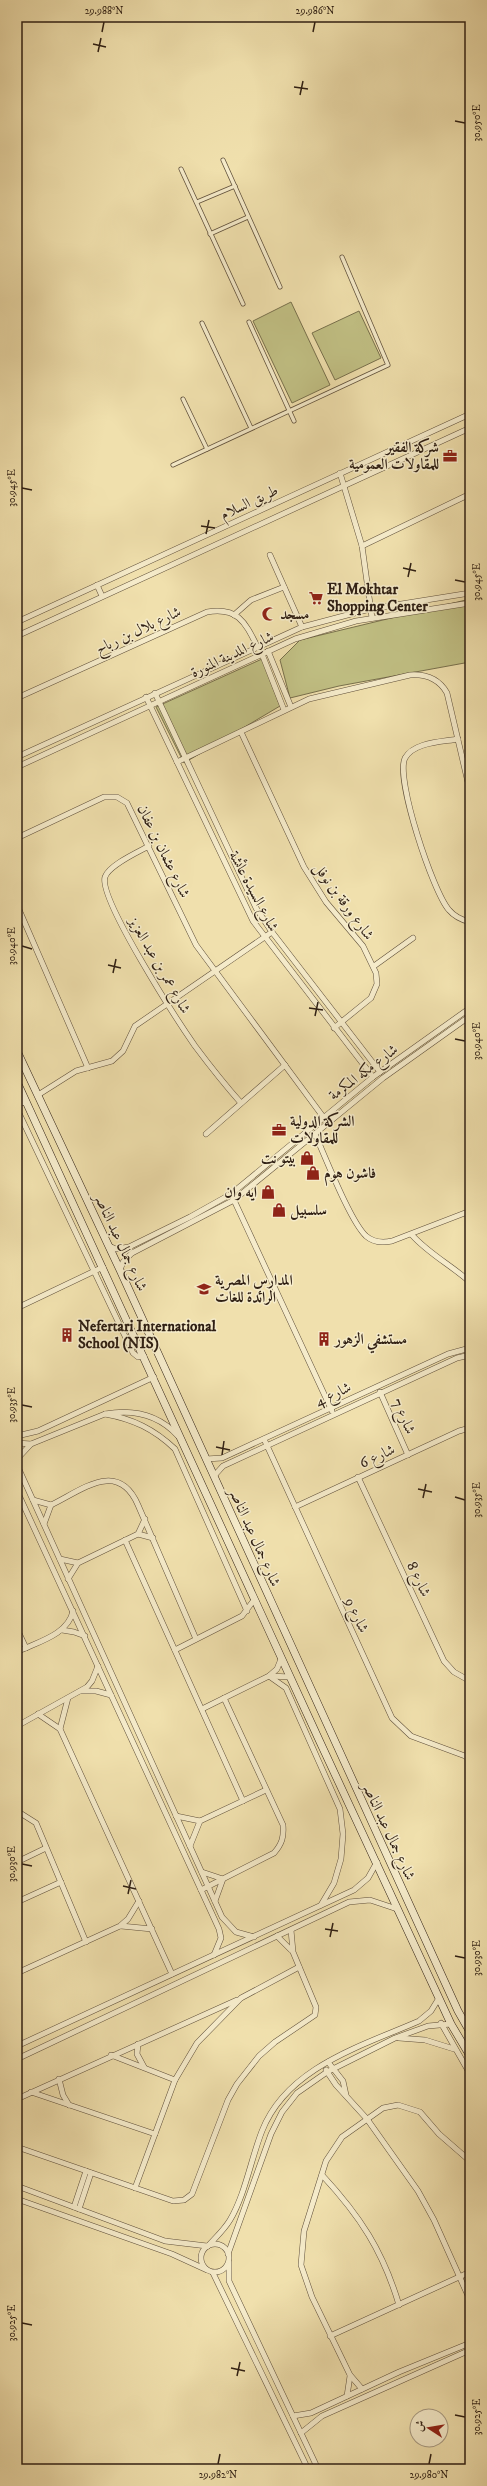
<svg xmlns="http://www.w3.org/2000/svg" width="487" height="2486" viewBox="0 0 487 2486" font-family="'IM FELL DW Pica',Amiri,serif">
	<rect width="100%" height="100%" fill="#f0e0ad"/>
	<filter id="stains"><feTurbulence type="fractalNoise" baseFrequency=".005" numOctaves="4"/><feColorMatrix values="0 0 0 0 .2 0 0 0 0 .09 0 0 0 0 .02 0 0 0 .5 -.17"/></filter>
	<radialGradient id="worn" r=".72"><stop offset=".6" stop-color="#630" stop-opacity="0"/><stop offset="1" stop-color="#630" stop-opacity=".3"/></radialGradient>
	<!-- green -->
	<g fill="#c1c084" stroke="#78704c">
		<path d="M291,302L330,385L292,403L253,321Z"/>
		<path d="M359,311L381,358L335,380L312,333Z"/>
		<path d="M470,599V662L339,686L290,698L280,660L300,640Z"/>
		<path d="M262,659L280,706L184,763L156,707Z"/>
	</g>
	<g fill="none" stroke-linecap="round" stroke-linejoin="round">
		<defs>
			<g id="pedestrian">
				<path d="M223,160L280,287"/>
				<path d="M181,169L243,304"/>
				<path d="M197,202L235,186"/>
				<path d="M210,234L248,217"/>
				<path d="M249,322L294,421"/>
				<path d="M202,323L251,428"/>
				<path d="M183,399L207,449"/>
				<path d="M173,465L388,365L342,257"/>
			</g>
			<g id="minor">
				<path d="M340,473L362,546L372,618"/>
				<path d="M362,546L470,494"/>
				<path d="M270,555L302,627"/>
				<path d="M97,585L102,596"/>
				<path d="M234,615L251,600L284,587"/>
				<path d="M17,622L470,414"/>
				<path d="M17,636L470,428"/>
				<path d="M268,651L291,707"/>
				<path d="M262,654L284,710"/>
				<path d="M155,693L256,908L272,932L380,1072"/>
				<path d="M146,697L253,921L373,1077"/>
				<path d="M17,698L207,612C238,607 245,622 257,646"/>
				<path d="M241,732L304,867L326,902L363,946L376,973L377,984L371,998L334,1028"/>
				<path d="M458,739C442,742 414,742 405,758C395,778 433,892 449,910C454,916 462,920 470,922"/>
				<path d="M17,757L302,627L370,609L470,593"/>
				<path d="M177,762L309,699L410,675C425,674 439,679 447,693L470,791"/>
				<path d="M17,767L295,639L356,621L470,603"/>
				<path d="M17,838L104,797H117L127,803L196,945L324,1118"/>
				<path d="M149,846C138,852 109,865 105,877C98,898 179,1023 195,1046C210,1066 225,1085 241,1103"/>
				<path d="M17,905L88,1068"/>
				<path d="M374,966L413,938"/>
				<path d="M38,1095L76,1071L112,1061L123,1051L135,1026L272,932"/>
				<path d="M17,1102L27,1103"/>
				<path d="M17,1109L133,1353L138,1357L144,1356"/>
				<path d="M206,1134L285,1065"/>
				<path d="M315,1134C325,1156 350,1221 366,1236C374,1243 383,1243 392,1241L470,1211"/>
				<path d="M233,1198L332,1411"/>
				<path d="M412,1235C429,1254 451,1265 470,1282"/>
				<path d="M109,1246L116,1249L129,1247L190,1217L231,1194L373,1077L470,1008"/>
				<path d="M120,1270L123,1262L132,1253L234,1200L383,1078L470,1016"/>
				<path d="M17,1308L103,1267"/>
				<path d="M380,1392L408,1455"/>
				<path d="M105,1414C133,1419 154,1429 175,1449L247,1611"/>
				<path d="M17,1436L38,1431L154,1377"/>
				<path d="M264,1439L392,1718L411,1736L465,1756L470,1760"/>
				<path d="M17,1443L31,1444"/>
				<path d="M17,1459L31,1444L105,1414C133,1409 159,1415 178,1436"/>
				<path d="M206,1459L222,1458L448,1354L470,1348"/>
				<path d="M17,1465L222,1917L236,1932L254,1937"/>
				<path d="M214,1476L223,1466L457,1358L470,1355"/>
				<path d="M358,1477L444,1661L454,1672L470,1681"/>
				<path d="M17,1491L219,1929L221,1938L214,1955"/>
				<path d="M33,1500L51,1505C82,1490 118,1459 138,1505L196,1639"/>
				<path d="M295,1507L459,1431L470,1428"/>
				<path d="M44,1524L51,1505"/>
				<path d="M138,1534L145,1519"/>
				<path d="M125,1540L243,1801"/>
				<path d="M60,1559L78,1563"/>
				<path d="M68,1579L78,1563L138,1534L153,1538"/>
				<path d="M17,1629L26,1648"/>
				<path d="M62,1630L74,1632L85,1636"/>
				<path d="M175,1650L242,1616L254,1600"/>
				<path d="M17,1652C37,1642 68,1635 73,1611"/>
				<path d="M269,1676L286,1688L340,1809L343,1834L341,1859L334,1883L321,1905"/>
				<path d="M270,1676L290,1677"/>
				<path d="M81,1691H96L111,1695"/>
				<path d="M202,1709L269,1676L277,1669L281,1659"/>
				<path d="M38,1714L60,1729L172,1974"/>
				<path d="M17,1726L87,1687L92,1681L98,1666"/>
				<path d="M60,1729L68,1698"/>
				<path d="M17,1811L36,1823L86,1942"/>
				<path d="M176,1816L200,1821L266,1790"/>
				<path d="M190,1846L200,1821"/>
				<path d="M17,1862L46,1848"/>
				<path d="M202,1872L223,1879L215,1901"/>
				<path d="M201,1890L274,1853C282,1844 284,1837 283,1825L224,1698"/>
				<path d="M17,1902L61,1882"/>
				<path d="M121,1926L152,1929"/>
				<path d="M277,1936L291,1950"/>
				<path d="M17,1973L120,1926L128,1919L139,1901"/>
				<path d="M441,2023L470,2074"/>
				<path d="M399,2038L425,2040L454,2049"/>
				<path d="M138,2044L137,2054L144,2067"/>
				<path d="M17,2046L354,1890L368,1878L377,1862"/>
				<path d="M111,2055L175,2080"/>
				<path d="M17,2059L349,1902L370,1900L397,1909"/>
				<path d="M328,2062L343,2081L346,2095"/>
				<path d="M326,2070L336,2085L367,2119L418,2191L434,2220L470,2300"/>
				<path d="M59,2079L63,2095L69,2105"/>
				<path d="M31,2092L155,2134"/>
				<path d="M17,2099L237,2000"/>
				<path d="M17,2147L173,2201L184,2200L192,2194L228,2100L237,2084L259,2056L275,2042L315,2015L316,2007L293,1952L291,1930"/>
				<path d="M322,2175C360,2216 383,2251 399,2305"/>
				<path d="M17,2186L165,2241L207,2246"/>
				<path d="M135,2188L175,2080L197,2043L241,1998L299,1967"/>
				<path d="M17,2199L172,2254L207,2270"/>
				<path d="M74,2207L86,2171"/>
				<path d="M79,2209L91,2173"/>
				<circle cx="215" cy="2258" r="14"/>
				<path d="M208,2246C216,2237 224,2230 230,2220C245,2195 251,2159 262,2131C287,2067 362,2046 419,2021L431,2011L439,1998"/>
				<path d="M228,2254L271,2134L282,2112L297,2093L327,2072L395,2038L428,2026L451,2024"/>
				<path d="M229,2262V2281L318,2469"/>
				<path d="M213,2273L308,2469"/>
				<path d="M330,2336L470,2272"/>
				<path d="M362,2389L350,2375L312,2297L301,2265L304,2231L326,2161L342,2137L383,2108L398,2105L420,2112L439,2134L470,2161"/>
				<path d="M347,2396L350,2376"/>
				<path d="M293,2416L311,2413L399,2372L470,2343"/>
				<path d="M301,2433L322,2416L470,2350"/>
			</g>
			<g id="secondary">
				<path d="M450,17H459"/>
				<path d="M17,1051L120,1270L458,2011L470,2032"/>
				<path d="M17,1082C162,1395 304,1711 451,2024L470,2056"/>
			</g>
		</defs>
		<!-- pedestrian casing -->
		<use href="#pedestrian" stroke="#5f4f3a" stroke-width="5"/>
		<!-- minor casing -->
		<use href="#minor" stroke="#5f4f3a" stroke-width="6"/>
		<!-- secondary casing -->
		<use href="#secondary" stroke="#2f1f13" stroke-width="8"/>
		<!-- pedestrian -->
		<use href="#pedestrian" stroke="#f5ebca" stroke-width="3.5"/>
		<!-- minor -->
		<use href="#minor" stroke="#f5ebca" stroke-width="5"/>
		<!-- secondary -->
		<use href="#secondary" stroke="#f5ebca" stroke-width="7"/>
	</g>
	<!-- ticks -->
	<path fill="none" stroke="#2f1f13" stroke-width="1.5" d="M102,32L104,22M313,32L315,22M93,44L106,47M98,52L101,38M294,87L308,89M300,95L303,81M455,121L465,123M22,488L32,490M201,526L215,528M206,534L209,520M403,568L416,571M408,577L411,563M455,580L465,582M22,946L32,949M108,965L121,968M113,973L116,959M309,1008L323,1010M315,1016L318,1002M455,1039L465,1041M22,1405L32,1407M216,1447L230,1450M222,1455L224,1441M418,1489L432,1492M455,1497L465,1500M423,1498L426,1484M22,1864L32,1866M123,1886L136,1889M128,1894L131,1880M325,1929L338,1931M330,1937L333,1923M455,1956L465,1958M22,2323L32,2325M231,2368L245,2371M237,2376L240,2362M455,2415L465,2417M218,2464L220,2454M429,2464L431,2454"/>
	<!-- icons -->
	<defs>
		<symbol id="office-bare" viewBox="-9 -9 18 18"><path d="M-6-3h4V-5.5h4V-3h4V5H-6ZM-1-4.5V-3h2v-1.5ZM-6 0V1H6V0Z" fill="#8f2418" stroke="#f5ebca" stroke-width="2.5" paint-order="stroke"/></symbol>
		<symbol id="supermarket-bare" viewBox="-9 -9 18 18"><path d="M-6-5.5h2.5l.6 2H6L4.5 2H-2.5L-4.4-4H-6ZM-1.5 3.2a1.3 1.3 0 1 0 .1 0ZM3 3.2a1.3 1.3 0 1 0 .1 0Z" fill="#8f2418" stroke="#f5ebca" stroke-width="2.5" paint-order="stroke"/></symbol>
		<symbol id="mosque-bare" viewBox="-9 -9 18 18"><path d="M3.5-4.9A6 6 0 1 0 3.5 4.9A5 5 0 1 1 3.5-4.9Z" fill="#8f2418" stroke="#f5ebca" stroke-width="2.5" paint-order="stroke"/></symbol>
		<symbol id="shop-bare" viewBox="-9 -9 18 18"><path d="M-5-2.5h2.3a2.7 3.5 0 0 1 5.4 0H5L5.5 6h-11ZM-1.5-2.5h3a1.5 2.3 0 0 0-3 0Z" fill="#8f2418" stroke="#f5ebca" stroke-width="2.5" paint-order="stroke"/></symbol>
		<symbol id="school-bare" viewBox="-9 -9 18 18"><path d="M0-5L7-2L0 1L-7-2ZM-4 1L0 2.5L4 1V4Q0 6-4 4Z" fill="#8f2418" stroke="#f5ebca" stroke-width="2.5" paint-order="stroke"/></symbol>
		<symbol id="building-bare" viewBox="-9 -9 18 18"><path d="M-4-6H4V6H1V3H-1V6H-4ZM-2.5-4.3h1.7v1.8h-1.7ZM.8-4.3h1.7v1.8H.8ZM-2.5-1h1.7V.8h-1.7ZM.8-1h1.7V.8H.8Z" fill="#8f2418" stroke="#f5ebca" stroke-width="2.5" paint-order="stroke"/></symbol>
	</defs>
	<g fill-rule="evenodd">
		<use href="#office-bare" x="440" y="446" width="20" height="20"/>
		<use href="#supermarket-bare" x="306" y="588" width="20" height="20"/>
		<use href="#mosque-bare" x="259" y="604" width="20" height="20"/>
		<use href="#office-bare" x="269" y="1120" width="20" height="20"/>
		<use href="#shop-bare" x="297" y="1148" width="20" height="20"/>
		<use href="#shop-bare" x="303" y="1163" width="20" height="20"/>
		<use href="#shop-bare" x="258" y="1182" width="20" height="20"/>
		<use href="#shop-bare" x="269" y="1200" width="20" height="20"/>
		<use href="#school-bare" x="194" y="1279" width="20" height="20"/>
		<use href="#building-bare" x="57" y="1325" width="20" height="20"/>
		<use href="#building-bare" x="314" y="1329" width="20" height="20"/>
	</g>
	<g text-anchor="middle" stroke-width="3" stroke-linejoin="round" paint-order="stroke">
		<!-- poi labels -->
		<g font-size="15" font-weight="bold" fill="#2f1f13" stroke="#f5ebca" text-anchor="start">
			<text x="439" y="452" text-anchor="end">شركة الفقير<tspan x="439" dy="17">للمقاولات العمومية</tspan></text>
			<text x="327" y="594">El Mokhtar<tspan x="327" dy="17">Shopping Center</tspan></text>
			<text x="280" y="619">مسجد</text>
			<text x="290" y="1126">الشركة الدولية<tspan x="290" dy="17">للمقاولات</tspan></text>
			<text x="296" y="1163" text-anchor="end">بيتو نت</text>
			<text x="324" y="1178">فاشون هوم</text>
			<text x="257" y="1197" text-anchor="end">ايه وان</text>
			<text x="290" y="1215">سلسبيل</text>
			<text x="215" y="1285">المدارس المصرية<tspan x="215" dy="17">الرائدة للغات</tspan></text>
			<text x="78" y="1331">Nefertari International<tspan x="78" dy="17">School (NIS)</tspan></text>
			<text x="335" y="1344">مستشفي الزهور</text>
		</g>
		<!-- street labels -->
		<g font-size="15" fill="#2f1f13" stroke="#f5ebca">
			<text transform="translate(249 502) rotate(-25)" y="5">طريق السلام</text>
			<text transform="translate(138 630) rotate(-25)" y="5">شارع بلال بن رباح</text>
			<text transform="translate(232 654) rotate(-25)" y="5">شارع المدينة المنورة</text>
			<text transform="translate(164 851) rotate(64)" y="5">شارع عثمان بن عفان</text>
			<text transform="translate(254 891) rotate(62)" y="5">شارع السيدة عائشة</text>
			<text transform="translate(344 901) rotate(54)" y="5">شارع ورقة بن نوفل</text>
			<text transform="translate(160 965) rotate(60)" y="5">شارع عمر بن عبد العزيز</text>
			<text transform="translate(363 1072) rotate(-37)" y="5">شارع مكه المكرمة</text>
			<text transform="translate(121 1242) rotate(65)" y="5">شارع جمال عبد الناصر</text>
			<text transform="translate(333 1394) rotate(-26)" y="5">شارع 4</text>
			<text transform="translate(404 1416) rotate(66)" y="5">شارع 7</text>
			<text transform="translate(377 1456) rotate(-25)" y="5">شارع 6</text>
			<text transform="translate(255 1537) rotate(66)" y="5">شارع جمال عبد الناصر</text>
			<text transform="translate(419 1579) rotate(65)" y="5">شارع 8</text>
			<text transform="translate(357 1615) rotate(65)" y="5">شارع 9</text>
			<text transform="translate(389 1831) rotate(65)" y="5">شارع جمال عبد الناصر</text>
		</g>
	</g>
	<!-- margin -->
	<rect width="487" height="2486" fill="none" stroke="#f0e0ad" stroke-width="44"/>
	<!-- north arrow -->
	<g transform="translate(429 2428) rotate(282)"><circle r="19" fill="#f5ebca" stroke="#a69981"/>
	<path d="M0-3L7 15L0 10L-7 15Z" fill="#8f2418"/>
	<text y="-6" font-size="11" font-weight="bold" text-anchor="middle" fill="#2f1f13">ش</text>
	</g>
	<rect x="22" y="22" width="443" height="2442" fill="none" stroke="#2f1f13" stroke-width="1.5"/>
	<g font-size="10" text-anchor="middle" fill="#2f1f13">
		<text x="104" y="14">29.988°N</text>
		<text x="315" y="14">29.986°N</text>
		<text transform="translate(476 123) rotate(-90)" y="4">30.950°E</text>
		<text transform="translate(11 488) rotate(-90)" y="4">30.945°E</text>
		<text transform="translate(476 582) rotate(-90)" y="4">30.945°E</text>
		<text transform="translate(11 946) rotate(-90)" y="4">30.940°E</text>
		<text transform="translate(476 1041) rotate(-90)" y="4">30.940°E</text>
		<text transform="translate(11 1405) rotate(-90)" y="4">30.935°E</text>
		<text transform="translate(476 1500) rotate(-90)" y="4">30.935°E</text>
		<text transform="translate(11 1864) rotate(-90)" y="4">30.930°E</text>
		<text transform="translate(476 1958) rotate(-90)" y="4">30.930°E</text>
		<text transform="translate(11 2323) rotate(-90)" y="4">30.925°E</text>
		<text transform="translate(476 2417) rotate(-90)" y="4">30.925°E</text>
		<text x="218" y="2478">29.982°N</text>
		<text x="429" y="2478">29.980°N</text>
	</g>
	<rect width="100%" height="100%" filter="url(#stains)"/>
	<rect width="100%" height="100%" fill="url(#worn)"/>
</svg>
